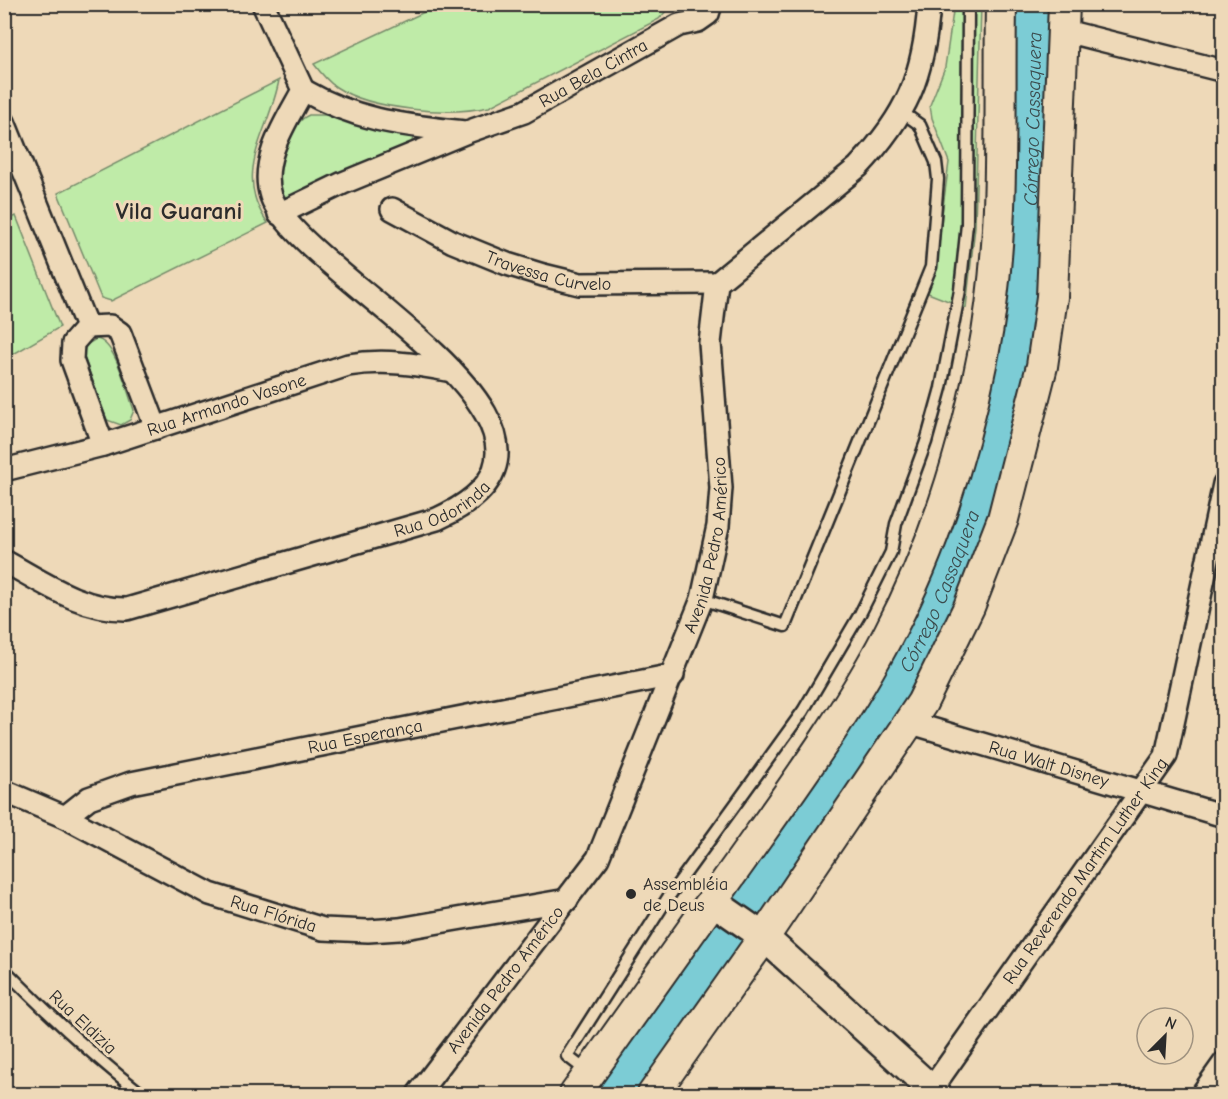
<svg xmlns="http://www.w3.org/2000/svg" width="1228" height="1099" viewBox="0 0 1228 1099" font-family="'Comic Neue',sans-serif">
	<rect width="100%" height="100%" fill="#eed9b8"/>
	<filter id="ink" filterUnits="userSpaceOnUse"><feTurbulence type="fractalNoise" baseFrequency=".0167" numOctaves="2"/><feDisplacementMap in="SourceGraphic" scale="12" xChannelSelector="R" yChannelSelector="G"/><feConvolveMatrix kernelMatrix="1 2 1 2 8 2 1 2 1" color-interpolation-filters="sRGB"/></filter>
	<g filter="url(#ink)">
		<!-- green -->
		<g fill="#bfeba8" stroke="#758b6a" stroke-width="1.5">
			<path d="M666,5L667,10L659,19L489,107C448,116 371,110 336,87C327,81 320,72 314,64L439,5Z"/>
			<path d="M954,5H981L975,227L966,308L928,293L935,267L949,162L932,118L930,105L945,67Z"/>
			<path d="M279,80C270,131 231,173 268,223L111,301L101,298L58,193Z"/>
			<path d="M309,115H327L409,134L413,138L410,148L289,200C266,184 286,124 309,115Z"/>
			<path d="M16,216L60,327L5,359V221Z"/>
			<path d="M96,339C116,341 127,392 134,410L130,420L121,425L107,420L83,355L86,345Z"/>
		</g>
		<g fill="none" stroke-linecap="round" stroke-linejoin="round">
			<!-- river -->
			<path stroke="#7bccd5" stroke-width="42" id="s1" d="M615,1094L875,722L918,645L941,596L962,542L978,498L1007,388L1023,314L1030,232L1035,4"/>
			<defs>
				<g id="service">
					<path d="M702,599L785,626L931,267L938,179L936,162L920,125L902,112"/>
					<path d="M4,969C48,1014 93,1056 142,1094"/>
					<path d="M589,1073L567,1056L667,899L803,711L860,614L891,552L896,524L926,442L941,388L960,290L967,224L968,4"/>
				</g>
				<g id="minor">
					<path d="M1065,31L1224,71"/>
					<path d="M303,90C357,121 403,125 464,132"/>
					<path d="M4,122L87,327"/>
					<path id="s2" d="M392,209L453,242L507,264L543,275L580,284L717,283"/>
					<path id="s3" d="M279,214L343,183L467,132L524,112L679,25L698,21L708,14L711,4"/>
					<path d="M103,445L72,360L73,343L87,327L110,326L120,333L156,428"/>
					<path id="s4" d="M4,470L103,445L348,365C384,359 416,364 452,371"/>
					<path id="s5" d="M4,561C43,582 81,610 127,609L437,519C630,432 299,277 271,196C259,160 287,120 303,90L263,4"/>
					<path id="s6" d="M908,722L1224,816"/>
					<path id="s7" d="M4,791L65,817L210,894L323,929L368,931L399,929L567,900"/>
					<path id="s8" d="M65,817L89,798L131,783L673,675"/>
					<path id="s9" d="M418,1094L598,858L702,599L718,526L721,488L710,343L717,283L858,167C907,115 924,76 929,4"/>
					<path id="s10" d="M928,1094L1166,756L1224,484"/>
					<path d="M1202,1094L1224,1063"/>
				</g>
				<path id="tertiary" d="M712,901L764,937L937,1094"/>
				<g id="secondary">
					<path d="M575,1094C633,1012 691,930 750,848C799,779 849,710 888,635C934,548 964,451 983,355C1006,240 999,120 1001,4"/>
					<path d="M653,1094L764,937L922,703L969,607L1003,519L1042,366L1052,297L1064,4"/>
				</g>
			</defs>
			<!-- service casing -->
			<use href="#service" stroke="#2b2b2b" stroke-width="15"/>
			<!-- minor casing -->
			<use href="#minor" stroke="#2b2b2b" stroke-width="26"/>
			<!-- tertiary casing -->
			<use href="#tertiary" stroke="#2b2b2b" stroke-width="32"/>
			<!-- secondary casing -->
			<use href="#secondary" stroke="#2b2b2b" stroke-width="34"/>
			<!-- service -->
			<use href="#service" stroke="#eed9b8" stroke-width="10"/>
			<!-- minor -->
			<use href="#minor" stroke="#eed9b8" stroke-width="21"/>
			<!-- tertiary -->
			<use href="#tertiary" stroke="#eed9b8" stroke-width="27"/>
			<!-- secondary -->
			<use href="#secondary" stroke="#eed9b8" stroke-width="30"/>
		</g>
	</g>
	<!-- markers -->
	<circle fill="#2b2b2b" stroke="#eed9b8" stroke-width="2" cx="631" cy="894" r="6"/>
	<g text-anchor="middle" stroke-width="6" stroke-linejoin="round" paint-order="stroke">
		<!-- street labels -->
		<g font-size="18" fill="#2b2b2b" stroke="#eed9b8">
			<text dy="6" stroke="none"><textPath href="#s3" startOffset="345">Rua Bela Cintra</textPath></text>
			<text dy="6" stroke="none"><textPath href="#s2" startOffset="170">Travessa Curvelo</textPath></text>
			<text dy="6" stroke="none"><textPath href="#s4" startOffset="232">Rua Armando Vasone</textPath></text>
			<text dy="6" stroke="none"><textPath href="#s5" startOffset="465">Rua Odorinda</textPath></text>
			<text dy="6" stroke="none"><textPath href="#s9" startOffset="630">Avenida Pedro Américo</textPath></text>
			<text dy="6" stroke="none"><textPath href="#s8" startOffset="314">Rua Esperança</textPath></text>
			<text dy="6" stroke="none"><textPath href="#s6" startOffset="147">Rua Walt Disney</textPath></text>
			<text dy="6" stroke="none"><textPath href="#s10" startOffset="273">Rua Reverendo Martim Luther King</textPath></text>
			<text dy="6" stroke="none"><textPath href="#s7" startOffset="297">Rua Flórida</textPath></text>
			<text dy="6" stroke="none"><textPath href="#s9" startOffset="144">Avenida Pedro Américo</textPath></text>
			<text transform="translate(83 1022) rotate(43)" y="6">Rua Eldizia</text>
		</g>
		<!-- poi labels -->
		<g font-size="18" fill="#2b2b2b" stroke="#eed9b8" text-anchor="start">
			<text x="643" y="890">Assembléia<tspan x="643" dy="21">de Deus</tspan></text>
		</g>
		<!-- water labels -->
		<g font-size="20" font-style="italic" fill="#3b4b4d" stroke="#eed9b8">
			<text dy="7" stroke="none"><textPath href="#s1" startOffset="1086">Córrego Cassaquera</textPath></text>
			<text dy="7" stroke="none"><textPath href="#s1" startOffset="600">Córrego Cassaquera</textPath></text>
		</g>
		<!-- district labels -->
		<g font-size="24" font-weight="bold" fill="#2b2b2b" stroke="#eed9b8">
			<text x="179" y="219">Vila Guarani</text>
		</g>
	</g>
	<!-- margin -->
	<rect width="1228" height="1099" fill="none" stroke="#eed9b8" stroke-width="24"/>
	<rect x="12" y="12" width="1204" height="1075" fill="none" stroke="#2b2b2b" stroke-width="2" filter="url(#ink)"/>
	<!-- north arrow -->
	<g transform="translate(1165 1036) rotate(24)"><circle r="28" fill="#eed9b8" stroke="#a09380" stroke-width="1.5"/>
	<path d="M0-4.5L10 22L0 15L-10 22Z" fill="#2b2b2b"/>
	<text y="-9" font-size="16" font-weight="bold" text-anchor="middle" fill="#2b2b2b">N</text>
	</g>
</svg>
